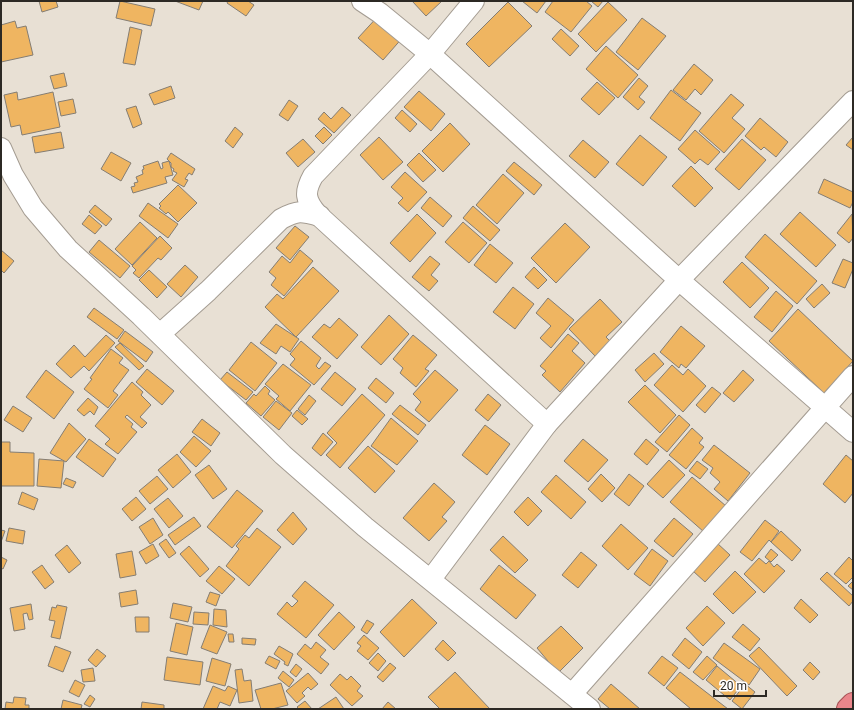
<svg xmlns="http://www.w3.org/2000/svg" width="854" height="710" viewBox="0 0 854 710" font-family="Roboto,sans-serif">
	<rect width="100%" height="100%" fill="#e8e0d4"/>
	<!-- building -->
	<g fill="#efb561" stroke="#847d73">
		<path d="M39,1H56L58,7L42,12Z"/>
		<path d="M120,1L155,9L151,26L116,18Z"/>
		<path d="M175,1H203L199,10Z"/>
		<path d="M228,1H248L254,5L246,16L227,3Z"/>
		<path d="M412,1H442L426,16Z"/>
		<path d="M522,1H546L537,13Z"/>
		<path d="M553,1H586L592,6L571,32L545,12Z"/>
		<path d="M591,1H603L598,7Z"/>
		<path d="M508,2L532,26L489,67L466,44Z"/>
		<path d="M608,2L627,20L596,52L578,34Z"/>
		<path d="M380,14L404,36L383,60L358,38Z"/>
		<path d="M642,18L666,36L638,70L616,52Z"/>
		<path d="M15,21L17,28L26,26L33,55L1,62V25Z"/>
		<path d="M130,27L142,30L135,65L123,63Z"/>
		<path d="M561,29L579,46L570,56L552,39Z"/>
		<path d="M606,46L638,75L618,98L586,69Z"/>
		<path d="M694,64L713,80L701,95L695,89L686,100L673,90Z"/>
		<path d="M64,73L67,86L54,89L50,76Z"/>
		<path d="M639,78L648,86L639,97L645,102L638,110L623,97Z"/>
		<path d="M597,82L615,98L599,115L581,99Z"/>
		<path d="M171,86L175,98L154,105L149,94Z"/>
		<path d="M671,90L701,113L680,141L650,118Z"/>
		<path d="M419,91L445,114L431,131L404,107Z"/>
		<path d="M17,92L18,100L53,92L60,127L22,135L20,125L11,127L4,95Z"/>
		<path d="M731,94L744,105L732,118L745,129L724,153L699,131Z"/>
		<path d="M73,99L76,113L61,116L58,102Z"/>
		<path d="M289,100L298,106L288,121L279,115Z"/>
		<path d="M136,106L142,124L133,128L126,109Z"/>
		<path d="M342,107L351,115L334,133L318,119L324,112L331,119Z"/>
		<path d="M402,110L417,124L410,132L395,118Z"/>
		<path d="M760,118L788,142L776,157L764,147L761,150L745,136Z"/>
		<path d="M450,123L470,144L443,172L422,151Z"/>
		<path d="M235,127L243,134L233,148L225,141Z"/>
		<path d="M324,127L332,135L323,144L315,136Z"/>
		<path d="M695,130L720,152L708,165L700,159L695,164L678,149Z"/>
		<path d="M61,132L64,148L35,153L32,137Z"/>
		<path d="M640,135L667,157L643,186L616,164Z"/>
		<path d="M379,137L403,162L383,180L360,155Z"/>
		<path d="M853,137V150L846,145Z"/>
		<path d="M303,139L315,152L298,167L286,153Z"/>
		<path d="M742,139L766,160L739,190L715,169Z"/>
		<path d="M583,140L609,162L595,178L569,156Z"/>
		<path d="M111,152L131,163L121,181L101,169Z"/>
		<path d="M171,153L195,169L192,175L189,173L185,179L188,180L184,187L172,180L177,173L173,171L174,169L171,167V163L167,159Z"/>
		<path d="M419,153L436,170L423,182L407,165Z"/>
		<path d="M158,161L161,169L163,168L162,163L169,161L173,175L165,177L167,183L133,193L131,187L135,186L134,183L138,182L136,177L143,174L142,170L144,169L143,166Z"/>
		<path d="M514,162L542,185L534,195L506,171Z"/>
		<path d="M691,166L713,188L695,207L672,186Z"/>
		<path d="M405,172L427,192L408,212L398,203L403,198L391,187Z"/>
		<path d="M503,174L524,193L497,224L476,205Z"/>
		<path d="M824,179L853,192V202L850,208L818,193Z"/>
		<path d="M178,185L197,203L178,222L168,212L166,214L159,208L161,206L159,204Z"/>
		<path d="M430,197L452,216L443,227L421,208Z"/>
		<path d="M148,203L178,224L168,238L139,216Z"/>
		<path d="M95,205L112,219L106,226L89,212Z"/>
		<path d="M473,206L500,230L490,241L463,218Z"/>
		<path d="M800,212L836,245L816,267L780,234Z"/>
		<path d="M417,214L436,233L410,262L390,243Z"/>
		<path d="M852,214L853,238L849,243L837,233Z"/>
		<path d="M89,215L102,226L95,234L82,224Z"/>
		<path d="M140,222L157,238L132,265L115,249Z"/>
		<path d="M463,222L487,243L469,263L445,242Z"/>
		<path d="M565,223L590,247L556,283L531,258Z"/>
		<path d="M295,226L309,237L290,260L276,248Z"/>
		<path d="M765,234L817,281L797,304L745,257Z"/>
		<path d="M160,236L172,248L161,260L158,258L139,278L133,273L136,270L132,266Z"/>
		<path d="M99,240L130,266L120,278L89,252Z"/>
		<path d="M490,244L513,263L496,283L474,265Z"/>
		<path d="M1,250L14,261L4,273L1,270Z"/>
		<path d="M300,250L313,261L284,296L271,285L276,278L269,272L282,256L290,263Z"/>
		<path d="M430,256L440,264L431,275L438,281L429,291L412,277Z"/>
		<path d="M843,259L853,263V269L845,288L832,283Z"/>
		<path d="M742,262L769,288L750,308L723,282Z"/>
		<path d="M185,265L198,277L181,297L167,284Z"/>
		<path d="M313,267L339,291L296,337L265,307L277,294L283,299Z"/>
		<path d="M534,267L547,280L538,289L525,277Z"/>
		<path d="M149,270L167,287L157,298L139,280Z"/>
		<path d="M822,284L830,293L814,308L806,299Z"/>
		<path d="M513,287L534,304L515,329L493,312Z"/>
		<path d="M776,291L793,306L772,332L754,317Z"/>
		<path d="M548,298L574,320L551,348L540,338L551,326L536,313Z"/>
		<path d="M600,299L622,322L606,337L611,342L596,357L569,329Z"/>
		<path d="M94,308L124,330L117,339L87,317Z"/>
		<path d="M798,309L853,361L824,393L769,341Z"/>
		<path d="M389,315L409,334L381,365L361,347Z"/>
		<path d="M339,318L358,335L337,359L312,337L324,324L330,328Z"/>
		<path d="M276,324L299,339L290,352L281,346L276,354L260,343Z"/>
		<path d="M681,326L705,346L686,368L681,364L679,368L660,352Z"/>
		<path d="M125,331L153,352L146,362L118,341Z"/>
		<path d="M568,334L579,343L572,351L585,363L560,392L542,375L546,371L540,366Z"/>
		<path d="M106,335L115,343L89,371L84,366L71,378L56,364L74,345L85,357Z"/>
		<path d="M413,335L437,355L425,369L429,371L416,387L400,373L403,368L393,359Z"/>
		<path d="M301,341L321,358L316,366L319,369L325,362L331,366L314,385L290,365L295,359L290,354Z"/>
		<path d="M251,342L277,363L255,391L229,370Z"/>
		<path d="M120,343L144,366L139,370L115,347Z"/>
		<path d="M111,349L123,358L119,363L129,370L113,391L118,395L108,408L84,389L92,379L90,378Z"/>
		<path d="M654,353L664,364L645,382L635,370Z"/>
		<path d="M283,364L311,385L290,411L276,399L279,396L265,384Z"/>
		<path d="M672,365L683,375L688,369L706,386L683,412L654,385Z"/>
		<path d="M147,369L174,391L162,405L136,382Z"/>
		<path d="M46,370L74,392L54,419L26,397Z"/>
		<path d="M435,370L458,390L429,422L415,410L421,402L413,394Z"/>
		<path d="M743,370L754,380L734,402L723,393Z"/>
		<path d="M227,372L253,392L246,400L220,380Z"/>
		<path d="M335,372L356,389L342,406L321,389Z"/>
		<path d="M376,378L394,393L386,403L368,388Z"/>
		<path d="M132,382L143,392L141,395L151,405L140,417L147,423L142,428L127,415L125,417L133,424L131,427L137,432L118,454L105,444L110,439L95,426Z"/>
		<path d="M645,385L676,415L660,433L628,402Z"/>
		<path d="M265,386L270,391L268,394L275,400L261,416L246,403L254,394L256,396Z"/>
		<path d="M712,387L721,394L705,413L696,405Z"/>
		<path d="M362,394L385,415L340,468L326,455L337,443L327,433Z"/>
		<path d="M488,394L501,405L488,421L475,410Z"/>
		<path d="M309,395L316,401L305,415L298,409Z"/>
		<path d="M88,398L98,407L94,415L90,411L84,416L77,410Z"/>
		<path d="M276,401L292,413L279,430L263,417Z"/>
		<path d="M400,405L426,425L418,435L392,414Z"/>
		<path d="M13,406L32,418L23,432L4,420Z"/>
		<path d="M297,410L308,419L302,425L292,416Z"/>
		<path d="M679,415L690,425L667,452L655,442Z"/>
		<path d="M391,418L418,441L397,465L371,446Z"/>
		<path d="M202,419L220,433L211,446L192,432Z"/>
		<path d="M69,423L86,439L66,462L50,453Z"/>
		<path d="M485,425L510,444L487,475L462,455Z"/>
		<path d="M692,428L703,438L699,443L704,447L686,469L669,455Z"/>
		<path d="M323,433L333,442L321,456L312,448Z"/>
		<path d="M194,436L211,451L196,467L180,452Z"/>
		<path d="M89,439L116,459L103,477L76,457Z"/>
		<path d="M583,439L608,460L588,482L564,461Z"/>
		<path d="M646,439L659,450L647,465L634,454Z"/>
		<path d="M1,442H10V452L34,453V486H1Z"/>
		<path d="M714,445L750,473L728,501L714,489L720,482L710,473L713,468L702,460Z"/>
		<path d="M368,446L395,471L375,493L348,468Z"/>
		<path d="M177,454L191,472L173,488L158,470Z"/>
		<path d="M846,455L853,461V493L845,503L823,484Z"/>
		<path d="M39,459L64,461L61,488L37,486Z"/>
		<path d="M669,460L685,475L663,498L647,484Z"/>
		<path d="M697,461L708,469L700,479L689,471Z"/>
		<path d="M209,465L227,489L213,499L195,475Z"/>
		<path d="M601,474L615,488L602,502L588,489Z"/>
		<path d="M629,474L644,486L629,506L614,494Z"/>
		<path d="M556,475L586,502L571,519L541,492Z"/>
		<path d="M157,476L168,489L150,504L139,491Z"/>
		<path d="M692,477L726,506L704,532L670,502Z"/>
		<path d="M66,478L76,482L73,488L63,484Z"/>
		<path d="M434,483L455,502L442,517L447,521L429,541L403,518Z"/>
		<path d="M237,490L263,511L232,548L207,527Z"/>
		<path d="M22,492L38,499L34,510L18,504Z"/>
		<path d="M136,497L146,509L132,521L122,509Z"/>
		<path d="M528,497L542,511L528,526L514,512Z"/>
		<path d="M168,498L183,516L169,528L154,509Z"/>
		<path d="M293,512L307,529L293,545L277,530Z"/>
		<path d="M194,517L201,526L175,545L168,535Z"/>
		<path d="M153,518L163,535L150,544L139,527Z"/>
		<path d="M674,518L693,534L673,557L654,541Z"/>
		<path d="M765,520L779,531L771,542L769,540L752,561L740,552Z"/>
		<path d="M621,524L648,548L628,570L602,546Z"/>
		<path d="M9,528L25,531L23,544L6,541Z"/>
		<path d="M257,528L281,547L249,586L226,566L239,549L236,546L245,535L249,538Z"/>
		<path d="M1,530L5,531L1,542Z"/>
		<path d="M781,531L801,550L792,561L771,542Z"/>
		<path d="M503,536L528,560L515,573L490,550Z"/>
		<path d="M166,539L176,553L169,558L159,544Z"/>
		<path d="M717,543L730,555L705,582L693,571Z"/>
		<path d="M153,544L159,556L146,564L139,552Z"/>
		<path d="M67,545L81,563L69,573L55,555Z"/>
		<path d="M189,546L209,569L200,577L180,554Z"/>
		<path d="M652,549L668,561L650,586L634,574Z"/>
		<path d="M771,549L778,555L771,562L765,557Z"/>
		<path d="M132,551L136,575L120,578L116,554Z"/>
		<path d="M581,552L597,565L578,588L562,575Z"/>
		<path d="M1,557L7,560L3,569L1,568Z"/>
		<path d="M849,557L853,561V577L846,584L834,574Z"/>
		<path d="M759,558L766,564L769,561L774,567L777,564L785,571L764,593L744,574Z"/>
		<path d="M42,565L54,582L45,589L32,572Z"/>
		<path d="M499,565L536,595L516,619L480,589Z"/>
		<path d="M219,566L235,579L222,594L206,581Z"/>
		<path d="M735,571L756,592L733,614L713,594Z"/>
		<path d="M827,572L853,596V601L849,606L820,579Z"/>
		<path d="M305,581L334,605L306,638L277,614L287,602L292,607L298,601L292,596Z"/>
		<path d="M853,581V590L848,586Z"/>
		<path d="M136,590L138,604L121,607L119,593Z"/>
		<path d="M210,592L220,595L216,606L206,602Z"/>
		<path d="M412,599L437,623L404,657L380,632Z"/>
		<path d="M801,599L818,615L810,623L794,608Z"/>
		<path d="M173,603L192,607L188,622L170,618Z"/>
		<path d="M31,604L33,619L29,620L27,613L23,614L25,629L14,631L10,608Z"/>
		<path d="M57,605L67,607L60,639L51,637L55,621L49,620L52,607L56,608Z"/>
		<path d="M707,606L725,623L703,646L686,628Z"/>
		<path d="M214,609L226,610L227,627L213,625Z"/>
		<path d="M194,612L209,613L208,625L193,624Z"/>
		<path d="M339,612L355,627L334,650L318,635Z"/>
		<path d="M135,617H149V632H136Z"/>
		<path d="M367,620L374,624L367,634L361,630Z"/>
		<path d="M176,623L193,627L187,655L170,651Z"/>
		<path d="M743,624L760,639L750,651L732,637Z"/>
		<path d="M210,625L227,632L217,654L201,648Z"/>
		<path d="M561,626L583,648L558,673L537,648Z"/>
		<path d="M228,634H233L234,642H229Z"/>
		<path d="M364,635L379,648L368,660L357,651L361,646L357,643Z"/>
		<path d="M242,638L256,639L255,645L242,644Z"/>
		<path d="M685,638L702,652L689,669L672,655Z"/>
		<path d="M443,640L456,653L448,661L435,649Z"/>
		<path d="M316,642L326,650L320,657L329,664L321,674L297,654L305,644L311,649Z"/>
		<path d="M724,643L760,669L749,685L713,658Z"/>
		<path d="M55,646L71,652L63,672L48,666Z"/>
		<path d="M279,646L293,654L288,666L284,664L285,662L274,654Z"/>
		<path d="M759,647L797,686L787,696L749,656Z"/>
		<path d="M97,649L106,656L96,667L88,660Z"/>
		<path d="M378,653L386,661L378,671L369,663Z"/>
		<path d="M269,656L280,661L276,669L265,663Z"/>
		<path d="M662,656L678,668L664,686L648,673Z"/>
		<path d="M707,656L717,665L703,680L693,672Z"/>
		<path d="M167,657L203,662L200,685L164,680Z"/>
		<path d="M212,658L231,664L225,686L206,681Z"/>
		<path d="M810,662L820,672L813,680L803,670Z"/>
		<path d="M390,663L396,668L383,682L377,677Z"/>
		<path d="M296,664L302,669L296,677L290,672Z"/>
		<path d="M717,666L741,686L730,700L706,680Z"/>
		<path d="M93,668L95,681L83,682L81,670Z"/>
		<path d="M242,669L244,681L251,680L253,701L239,703L235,670Z"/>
		<path d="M283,671L294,680L289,687L278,678Z"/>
		<path d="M455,672L490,709H440L428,697Z"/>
		<path d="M680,672L728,709H691L666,688Z"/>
		<path d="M308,673L318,684L311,690L308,687L302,693L305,696L297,703L286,691Z"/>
		<path d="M340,674L347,680L351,676L361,686L357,691L363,696L352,706L330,685Z"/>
		<path d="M75,680L85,685L79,697L69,692Z"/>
		<path d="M281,683L288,705L272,709H261L255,690Z"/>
		<path d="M611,684L640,709H610L598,699Z"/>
		<path d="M745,684L755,692L742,709L732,701Z"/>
		<path d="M213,686L225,691L228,686L237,690L230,706L220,702L217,709H203Z"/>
		<path d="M90,695L95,699L90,707L84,704Z"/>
		<path d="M14,697L26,698L25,705H29V709H5L6,702L13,703Z"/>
		<path d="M336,697L344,709H318Z"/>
		<path d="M63,700L82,705L81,709H61Z"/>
		<path d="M305,701L312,709H299L297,707Z"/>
		<path d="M142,702L164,705V709H141Z"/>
		<path d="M388,702L396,709H382Z"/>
	</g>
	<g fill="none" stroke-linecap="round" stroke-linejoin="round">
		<defs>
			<g id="minor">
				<path d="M362,1L380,13L430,54L679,280L853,432"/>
				<path d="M474,1L430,54L313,176C304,192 305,200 317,214L547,424"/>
				<path d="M1,148L13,175L33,208L68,249L141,316L283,455L365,527L590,709"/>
				<path d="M160,334L208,291L281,219C298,210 301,211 320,216"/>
				<path d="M431,579L547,424L679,280L853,101"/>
				<path d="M572,694L853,376"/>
			</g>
			<path id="trunk" d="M848,709L853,704"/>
		</defs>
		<!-- minor casing -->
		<use href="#minor" stroke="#a49c92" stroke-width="22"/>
		<!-- trunk casing -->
		<use href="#trunk" stroke="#a45154" stroke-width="24"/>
		<!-- minor -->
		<use href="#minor" stroke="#fff" stroke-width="20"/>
		<!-- trunk -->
		<use href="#trunk" stroke="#ea868b" stroke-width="22"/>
	</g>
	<!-- border -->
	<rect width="854" height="710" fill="none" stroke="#2c2924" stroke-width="4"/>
	<!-- scale -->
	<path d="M714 690v6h52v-6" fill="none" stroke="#2c2924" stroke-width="2"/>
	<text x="720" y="690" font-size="12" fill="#2c2924" stroke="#ffffff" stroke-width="3" paint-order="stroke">20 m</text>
</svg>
